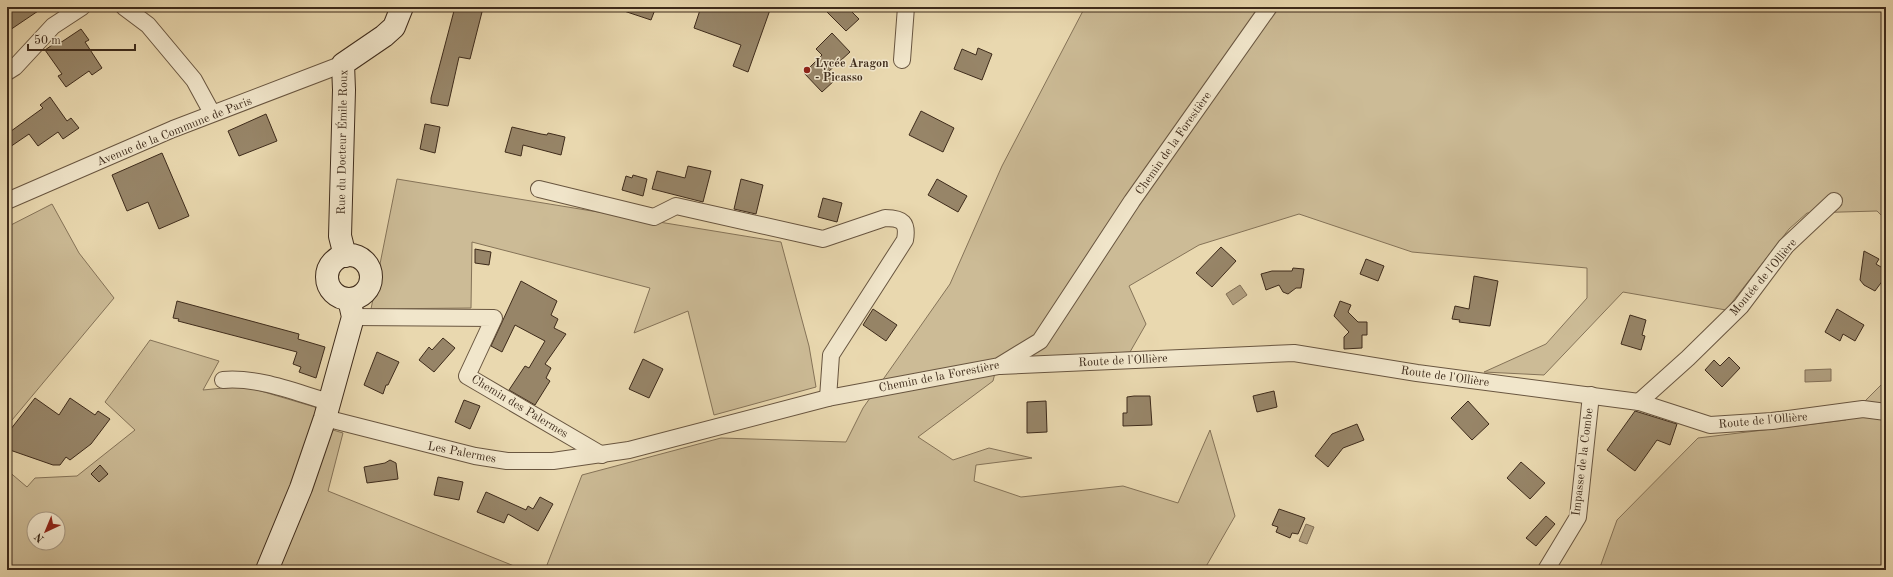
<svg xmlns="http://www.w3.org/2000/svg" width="1893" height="577" viewBox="0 0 1893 577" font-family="'Old Standard TT',serif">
	<rect width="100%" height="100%" fill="#e9d8af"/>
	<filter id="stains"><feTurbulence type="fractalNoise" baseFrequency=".005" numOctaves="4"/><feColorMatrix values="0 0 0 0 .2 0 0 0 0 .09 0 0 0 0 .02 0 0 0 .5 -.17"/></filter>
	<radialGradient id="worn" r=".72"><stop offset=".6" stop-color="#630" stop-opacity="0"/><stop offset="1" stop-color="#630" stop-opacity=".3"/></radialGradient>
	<!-- green -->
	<g fill="#ccbb96" stroke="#857358" fill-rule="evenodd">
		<path d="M1085,7H1886V220L1877,211L1807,213L1789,229L1726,310L1623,292L1544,375L1484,372L1546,344L1587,298V268L1412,252L1299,214L1199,245L1129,286L1146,324L1130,352L1036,358L999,357L993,381L918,437L953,460L989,448L1032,458L976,465L974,481L1021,497L1123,486L1178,503L1210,430L1235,516L1204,570H545L582,475L721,438L846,442L863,408L950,284L1002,166Z"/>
		<path d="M397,179L781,242L809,346L816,387L714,415L688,311L634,333L650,288L472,242L471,308L371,309Z"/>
		<path d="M52,204L79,253L114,298L7,426V227Z"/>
		<path d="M150,340L219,361L203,390L244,386L318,408L313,424L343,433L328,491L524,570H7V470L27,487L35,478L77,476L135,430L105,402ZM34,519H58V543H34Z"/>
		<path d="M1886,380V570H1599L1617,520L1698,438L1846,420Z"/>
	</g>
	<!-- water -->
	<g fill="#af9d7d" stroke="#826f56">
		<path d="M1240,285L1247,295L1233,305L1226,294Z"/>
		<path d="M1831,369V381L1805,382V370Z"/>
		<path d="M1306,524L1314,527L1307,544L1299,541Z"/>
	</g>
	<!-- building -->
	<g fill="#978568" stroke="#3e2b1b">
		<path d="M7,7H44L7,32Z"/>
		<path d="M455,7H475V10L482,12L470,59L459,57L448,106L431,103V98Z"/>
		<path d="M618,7H656L651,20L618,9Z"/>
		<path d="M701,7H771L748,72L733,66L741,45L694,28Z"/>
		<path d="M822,7H847L859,19L846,31Z"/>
		<path d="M81,29L89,40L85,42L102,68L92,75L89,71L66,87L58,76L62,74L45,50L55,43L57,45Z"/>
		<path d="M832,33L850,52L828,72L835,80L822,92L804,73L822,55L816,49Z"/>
		<path d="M978,48L992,54L982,80L954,69L962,49L976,55Z"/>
		<path d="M50,97L67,121L71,118L79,128L63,139L58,132L38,146L29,134L7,149V134L43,108L40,105Z"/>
		<path d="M921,111L954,128L943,152L909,135Z"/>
		<path d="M266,114L277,141L239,156L228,131Z"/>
		<path d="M425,124L440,127L435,153L420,149Z"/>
		<path d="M512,127L541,134L547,135L548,133L565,137L561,155L523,145L521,156L505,152Z"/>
		<path d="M162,153L189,216L159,229L148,202L127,211L112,175Z"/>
		<path d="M688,166L711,171L703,202L652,189L657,171L685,178Z"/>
		<path d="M633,175L647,179L643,196L622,190L626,176L632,178Z"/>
		<path d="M741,179L763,185L756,214L734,209Z"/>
		<path d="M937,179L967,196L958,212L928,195Z"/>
		<path d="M823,198L842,203L837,222L818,217Z"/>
		<path d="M1221,247L1236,261L1212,287L1196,273Z"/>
		<path d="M475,249L491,252L489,265L475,263Z"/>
		<path d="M1864,251L1879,259L1876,264L1886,270V276L1875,291L1864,285L1860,280Z"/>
		<path d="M1366,259L1384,266L1378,281L1360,274Z"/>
		<path d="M1293,268L1304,269L1301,288H1296L1288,294L1283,292L1279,285L1266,290L1261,274L1272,271H1292Z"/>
		<path d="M1474,276L1498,281L1490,326L1459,322L1460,320L1452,319L1455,306L1469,309Z"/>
		<path d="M521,281L557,301L551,315L558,319L554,328L566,334L545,364L551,368L546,378L550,381L535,405L509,390L525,366L529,368L545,341L515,325L502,352L491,346Z"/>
		<path d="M177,301L299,334L298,339L325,347L316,378L299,372L301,367L293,364L297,352L178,321L179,319L173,318Z"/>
		<path d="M1340,301L1351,305L1348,312L1358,322H1367V335H1362V348L1344,349V337L1349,332L1334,316Z"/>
		<path d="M873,309L897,325L886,341L863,325Z"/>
		<path d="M1837,309L1864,325L1855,341L1843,334L1840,341L1825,332Z"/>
		<path d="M1630,315L1646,320L1642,335L1645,336L1641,350L1621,344Z"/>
		<path d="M443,338L455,348L434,372L419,360L429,347L432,350Z"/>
		<path d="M377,352L399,362L388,385H386L383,394L364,385Z"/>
		<path d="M1729,357L1740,368L1722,387L1705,370L1714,360L1720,366Z"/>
		<path d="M643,359L663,369L649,398L629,389Z"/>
		<path d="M1274,391L1277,407L1257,412L1253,396Z"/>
		<path d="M1134,396H1150L1152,425L1123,426V413H1127V397Z"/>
		<path d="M35,398L59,415L70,398L95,415L98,411L110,419L91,444L70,460L66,457L60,465H53L7,449V434Z"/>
		<path d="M464,400L480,406L470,429L455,422Z"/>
		<path d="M1046,401L1047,432L1027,433V402Z"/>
		<path d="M1468,401L1489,424L1472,440L1451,418Z"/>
		<path d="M1635,411L1677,424L1670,445L1657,440L1635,471L1607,450Z"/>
		<path d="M1357,424L1364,440L1343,448L1328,467L1315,456L1332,434Z"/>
		<path d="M390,460L396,463L398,479L367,483L364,467L385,463Z"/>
		<path d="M1521,462L1545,483L1530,499L1507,478Z"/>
		<path d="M100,465L108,474L99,482L91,474Z"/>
		<path d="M438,477L463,482L459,500L434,495Z"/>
		<path d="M486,492L526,510L528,506L533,509L540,497L553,504L538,531L508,514L504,523L477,512Z"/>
		<path d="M1279,509L1305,518L1298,534L1292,533L1290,538L1276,532L1278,527L1272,525Z"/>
		<path d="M1546,516L1555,524L1536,546L1526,538Z"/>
	</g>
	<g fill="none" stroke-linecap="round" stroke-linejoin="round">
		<defs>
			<g id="street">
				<path d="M124,7L148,25L194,80L212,113"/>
				<path d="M902,60L906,7"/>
				<path d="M7,72L15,67L53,26L82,7"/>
				<path d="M539,189L654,217L676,206L823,239L885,218C903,218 908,223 905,240L831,355L828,398"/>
				<path d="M7,201L173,129L343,64"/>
				<path d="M353,317L494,318L467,376L602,455"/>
				<path d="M1000,366L1294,353L1417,373L1639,402L1710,425L1772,421L1863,409L1886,412"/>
				<path d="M223,380C259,377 294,392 329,402"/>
				<path d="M1639,402L1688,358L1741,306L1786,246L1834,201"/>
				<path d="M325,418L475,456L507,461H553L629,450L828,398L999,366L1040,341L1132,201L1269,7"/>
				<path d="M1546,570L1578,517L1591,395"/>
			</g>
			<g id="secondary">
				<circle cx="349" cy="277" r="22"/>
				<path d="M345,256L340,236L344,90L343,64L384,36L394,27L402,7"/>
				<path d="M267,570L301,488L325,418L353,317L349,299"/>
			</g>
		</defs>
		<!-- street casing -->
		<use href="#street" stroke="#695640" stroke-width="18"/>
		<!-- secondary casing -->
		<use href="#secondary" stroke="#3e2b1b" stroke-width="24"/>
		<!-- street -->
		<use href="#street" stroke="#f1e6cb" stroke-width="16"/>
		<!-- secondary -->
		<use href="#secondary" stroke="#f1e6cb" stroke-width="22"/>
	</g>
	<!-- markers -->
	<circle fill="#8f2418" stroke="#f1e6cb" stroke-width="1.5" cx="807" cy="70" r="4"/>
	<g text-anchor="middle" stroke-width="3" stroke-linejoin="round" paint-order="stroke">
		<!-- poi labels -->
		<g font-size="12" font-weight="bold" fill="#3e2b1b" stroke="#f1e6cb" text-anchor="start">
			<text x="815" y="67">Lycée Aragon<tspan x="815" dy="14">- Picasso</tspan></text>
		</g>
		<!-- street labels -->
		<g font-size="12" fill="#3e2b1b" stroke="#f1e6cb">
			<text transform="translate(174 131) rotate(-22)" y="4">Avenue de la Commune de Paris</text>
			<text transform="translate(342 142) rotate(-89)" y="4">Rue du Docteur Émile Roux</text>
			<text transform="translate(1173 143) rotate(-55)" y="4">Chemin de la Forestière</text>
			<text transform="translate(1763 277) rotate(-50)" y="4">Montée de l'Ollière</text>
			<text transform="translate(1123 360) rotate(-3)" y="4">Route de l'Ollière</text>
			<text transform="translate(939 376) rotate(-11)" y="4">Chemin de la Forestière</text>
			<text transform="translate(1445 376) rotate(8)" y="4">Route de l'Ollière</text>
			<text transform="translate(520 406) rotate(31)" y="4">Chemin des Palermes</text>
			<text transform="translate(1763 420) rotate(-5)" y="4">Route de l'Ollière</text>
			<text transform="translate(462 452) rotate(11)" y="4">Les Palermes</text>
			<text transform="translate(1582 462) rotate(-83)" y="4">Impasse de la Combe</text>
		</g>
	</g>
	<!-- margin -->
	<rect width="1893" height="577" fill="none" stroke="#e9d8af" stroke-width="24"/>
	<rect x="8" y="8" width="1877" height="561" fill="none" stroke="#3e2b1b" stroke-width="2"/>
	<rect x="12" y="12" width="1869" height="553" fill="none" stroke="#3e2b1b"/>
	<!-- north arrow -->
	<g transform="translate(46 531) rotate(224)"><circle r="19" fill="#f1e6cb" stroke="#a99b85"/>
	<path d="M0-3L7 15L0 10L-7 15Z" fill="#8f2418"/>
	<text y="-6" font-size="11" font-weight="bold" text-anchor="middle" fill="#3e2b1b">N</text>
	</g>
	<!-- scale -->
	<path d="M28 44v6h107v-6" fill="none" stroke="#3e2b1b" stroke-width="2"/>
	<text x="34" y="44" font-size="12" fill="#3e2b1b" stroke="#f1e6cb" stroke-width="3" paint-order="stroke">50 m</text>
	<rect width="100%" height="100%" filter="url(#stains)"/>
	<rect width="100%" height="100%" fill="url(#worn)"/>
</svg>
